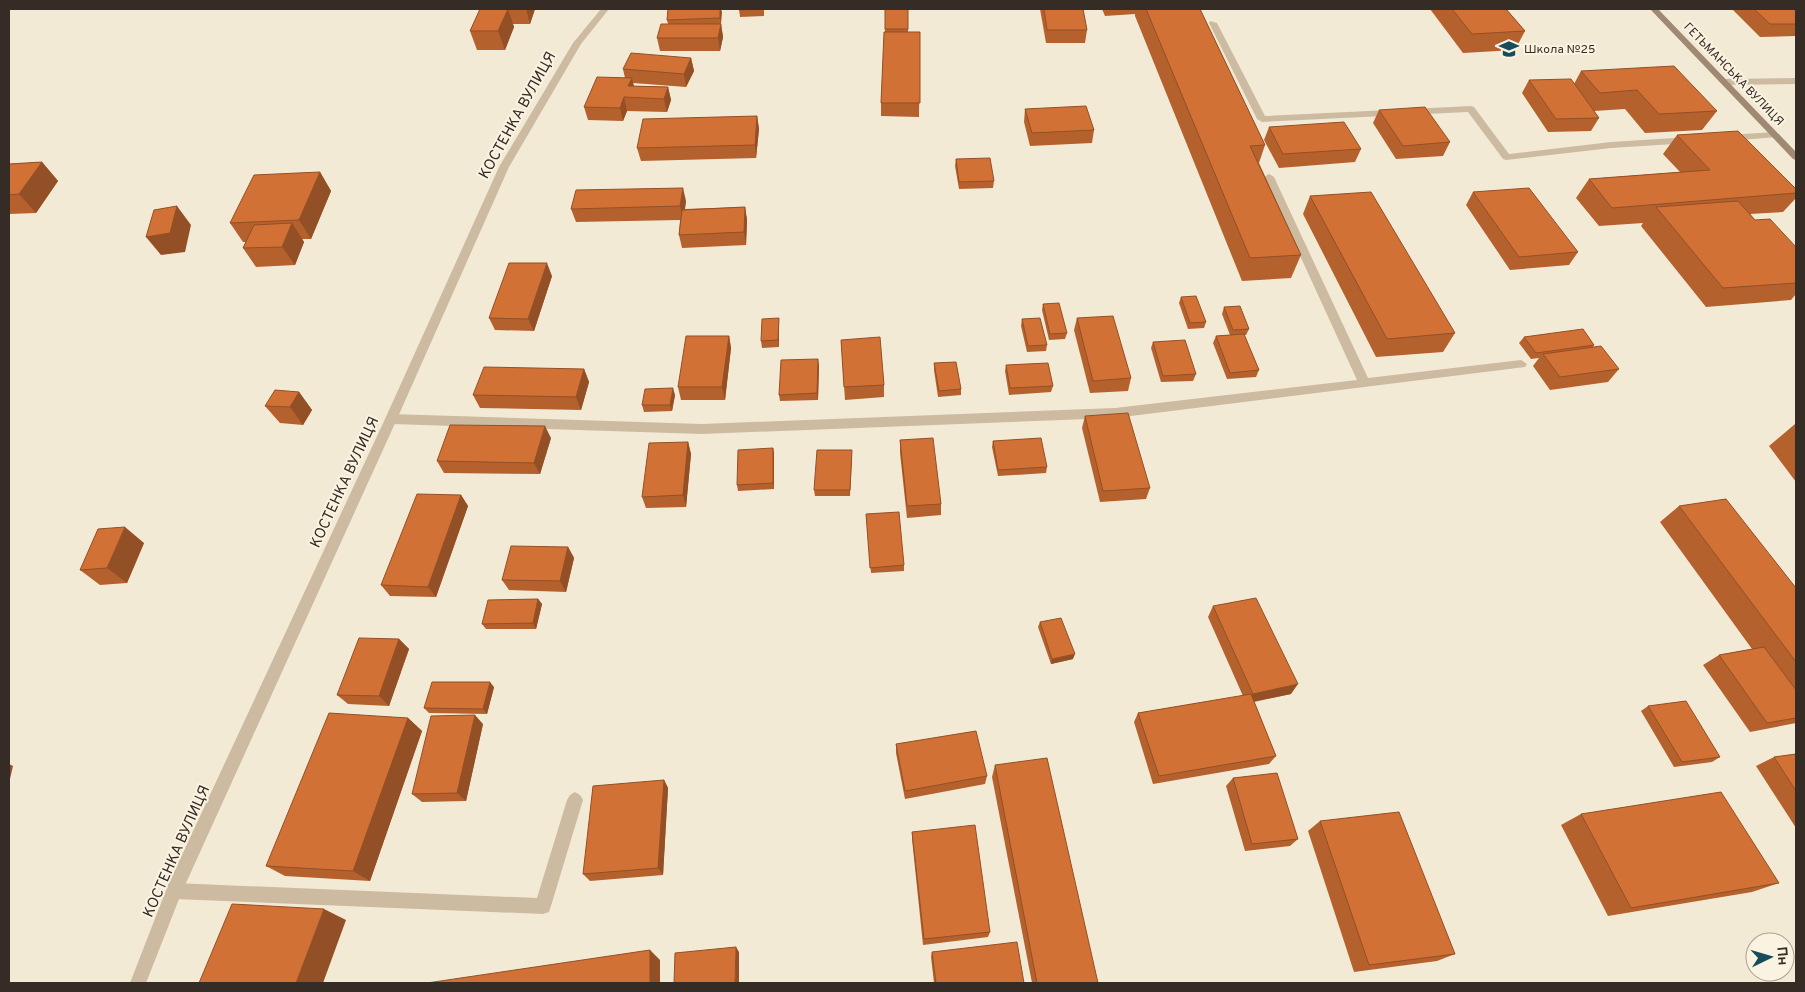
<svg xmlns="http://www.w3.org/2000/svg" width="1805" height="992" viewBox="0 0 1805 992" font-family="Overpass,sans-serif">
	<rect width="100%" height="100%" fill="#f3ead6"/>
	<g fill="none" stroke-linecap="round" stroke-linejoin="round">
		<!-- lane -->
		<g fill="#ccbba1" fill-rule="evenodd">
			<path d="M1210,21L1217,23L1265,116L1471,106L1474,107L1509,154L1611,142L1690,137L1695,140L1690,143L1611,148L1506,160L1503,159L1468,112L1262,122L1257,119L1209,23Z"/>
			<path d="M1796,78V84L1724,85L1720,82L1724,79Z"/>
			<path d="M1775,132L1780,135L1778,137L1727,141L1722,138L1727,135Z"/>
			<path d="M1269,174L1274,177L1368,378L1521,360L1527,364L1525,367L1115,418L702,434L391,424L385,419L391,414L702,424L1115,408L1357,380L1264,177Z"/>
			<path d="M575,792L580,795L583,800L551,906L549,912L543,914L174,899L168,897L166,891L168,885L174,883L537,898L567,800L570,795Z"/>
		</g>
		<!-- street -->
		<path fill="#ccbba1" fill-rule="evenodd" d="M601,9H609L581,44L509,167L397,419L181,894L146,983H130L168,885L385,419L499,167L573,43Z"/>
		<!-- secondary -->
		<path fill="#a08972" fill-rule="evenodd" d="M1650,9H1658L1796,152V160L1793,159Z"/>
	</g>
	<!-- wall -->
	<g fill="#b5612e">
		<path d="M479,9H535L530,24H513L514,27L505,50H477L470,31L480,10Z"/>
		<path d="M668,9H721V24L723,37L720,51H660L657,38L668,24L667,20Z"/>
		<path d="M739,9H764V16L740,17Z"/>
		<path d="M885,9H908V32H920L919,117L881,116V103L885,32Z"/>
		<path d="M1040,9H1083L1087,30L1085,43H1046Z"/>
		<path d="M1102,9H1200L1265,145L1259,163L1301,255L1291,278L1242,281L1135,16V14L1105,16Z"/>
		<path d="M1430,9H1506L1525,31L1515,50L1463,53Z"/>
		<path d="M1732,9H1796V36L1760,37Z"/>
		<path d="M691,58L694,71L686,87L633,83L634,86L668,87L671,100L667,112L627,111L623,121L588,120L584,107L625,78L623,69Z"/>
		<path d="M1581,71L1717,111L1702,130L1645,133L1625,109L1594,111L1599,118L1591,131L1548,132L1522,93L1529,80L1574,84Z"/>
		<path d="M1025,109L1094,130L1092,143L1030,146L1024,122Z"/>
		<path d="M1379,110L1450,142L1443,156L1396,159L1373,123Z"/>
		<path d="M757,116L759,129L756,158L641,161L637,148Z"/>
		<path d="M1269,127L1361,149L1355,162L1279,168L1264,140Z"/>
		<path d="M1677,135L1796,189V198L1783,212L1750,214L1755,220L1796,247V294L1791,300L1706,307L1641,226L1643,223L1599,226L1576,198L1589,179L1680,172L1663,154Z"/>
		<path d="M956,159L994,181L993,188L959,189L955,166Z"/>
		<path d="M42,162L58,181L36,213L9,214V164Z"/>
		<path d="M320,172L331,191L311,239H302L304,242L295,265L256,267L243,248L246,242H243L230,223Z"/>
		<path d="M1473,192L1578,252L1569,265L1510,270L1466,205Z"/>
		<path d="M1310,196L1455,333L1443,352L1376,357L1303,214Z"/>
		<path d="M686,201L685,209L745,207L747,220L746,245L682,248L679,235L680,220L576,222L571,209Z"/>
		<path d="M552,276L534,331L495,330L489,318Z"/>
		<path d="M1181,297L1206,322L1204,328L1188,329L1179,303Z"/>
		<path d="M1043,304L1067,333L1065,339L1049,340L1042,310Z"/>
		<path d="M1224,307L1249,329L1246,335H1244L1259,370L1256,377L1227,379L1213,343L1216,336L1230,335L1222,314Z"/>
		<path d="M779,318V347L762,348L761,341Z"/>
		<path d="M1077,318L1131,378L1128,391L1090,393L1074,330Z"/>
		<path d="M1022,319L1047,345L1046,351L1027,352L1021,326Z"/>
		<path d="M729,336L731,348L725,400H681L678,387Z"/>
		<path d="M1524,337L1594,345L1593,347L1619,369L1608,382L1550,390L1533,366L1539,358L1531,359L1519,343Z"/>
		<path d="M841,340L884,385V397L845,400Z"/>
		<path d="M1153,342L1196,374L1193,381L1161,382L1151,348Z"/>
		<path d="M934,363L961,389V395L938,397L934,370Z"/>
		<path d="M819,365L818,400L780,401L779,395Z"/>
		<path d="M1006,365L1053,386L1051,392L1009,395L1005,371Z"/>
		<path d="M584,369L589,382L581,410L480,408L473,395Z"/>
		<path d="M299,392L312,410L303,425L280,423L265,406Z"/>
		<path d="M675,395L672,411L644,412L642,405Z"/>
		<path d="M1085,416L1150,488L1146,499L1100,502L1082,428Z"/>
		<path d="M1795,424H1796V482L1769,446Z"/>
		<path d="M551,438L540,474L444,473L437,461Z"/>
		<path d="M900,440L941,504V515L907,518L900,453Z"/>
		<path d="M993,441L1047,467L1046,473L998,476L992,447Z"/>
		<path d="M688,442L691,454L686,507L646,508L642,497Z"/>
		<path d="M773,448L774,454V489L738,491L737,485Z"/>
		<path d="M852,457L850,496H815L814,490Z"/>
		<path d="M461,495L468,506L436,597L390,596L381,585Z"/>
		<path d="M1679,506L1796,588V723L1750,732L1703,665L1719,655L1752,649L1660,522Z"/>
		<path d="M866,514L904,565V571L871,573Z"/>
		<path d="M144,543L127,583L100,585L80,570Z"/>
		<path d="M568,547L574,558L566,592L509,590L502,580Z"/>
		<path d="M538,599L542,604L536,629H486L482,624Z"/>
		<path d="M1213,606L1291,694L1254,702L1276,756L1269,764L1153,784L1134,722L1138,713L1243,696L1208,617Z"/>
		<path d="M1040,622L1073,659L1051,664L1038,627Z"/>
		<path d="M399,639L409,649L389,706L348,704L337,695Z"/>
		<path d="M494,687L487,714L429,713L424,708Z"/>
		<path d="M1648,706L1720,757L1712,762L1674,767L1641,711Z"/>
		<path d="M408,718L422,731L370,881L285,876L266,866Z"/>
		<path d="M483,724L466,801L422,802L412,794Z"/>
		<path d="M896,744L987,776L985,784L905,799L896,753Z"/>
		<path d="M1796,754V828L1756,766L1774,757Z"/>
		<path d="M995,765L1098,983H1032L992,777Z"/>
		<path d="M1233,778L1298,839L1290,846L1245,851L1226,786Z"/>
		<path d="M664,780L668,788L663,875L590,881L583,874Z"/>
		<path d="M1581,814L1779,883L1752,892L1608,916L1561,825Z"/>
		<path d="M1320,821L1455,954L1437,961L1354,972L1308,831Z"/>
		<path d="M912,832L990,932L988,937L923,945L912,839Z"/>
		<path d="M932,952L1024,983H934L931,957Z"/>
	</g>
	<!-- shaded-wall -->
	<g fill="#934f25">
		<path d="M508,9L514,27L505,50L498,31Z"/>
		<path d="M526,9H535L530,24Z"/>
		<path d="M720,9H721L722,12L721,24L723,37L720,51L718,38L721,25L720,18Z"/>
		<path d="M691,58L694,71L686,87L684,74Z"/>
		<path d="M632,78L635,91L628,86Z"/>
		<path d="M668,87L671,100L667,112L664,99Z"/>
		<path d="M624,97L627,111L623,121L620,108Z"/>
		<path d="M757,116L759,129L756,158L755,145Z"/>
		<path d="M42,162L58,181L36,213L19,194Z"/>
		<path d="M320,172L331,191L311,239L299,220Z"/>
		<path d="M683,188L686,201L683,220L680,206Z"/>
		<path d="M177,206L191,225L185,252L161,255L146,237Z"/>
		<path d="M745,207L747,220L746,245L744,232Z"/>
		<path d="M292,223L304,242L295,265L282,247Z"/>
		<path d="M547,263L552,276L534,331L528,319Z"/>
		<path d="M779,318V347L778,340Z"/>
		<path d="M729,336L731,348L725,400L722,387Z"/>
		<path d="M818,359L819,365L818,400L817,393Z"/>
		<path d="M584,369L589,382L581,410L576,397Z"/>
		<path d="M673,388L675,395L672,411L670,405Z"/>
		<path d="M299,392L312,410L303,425L290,407Z"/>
		<path d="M545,426L551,438L540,474L534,463Z"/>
		<path d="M688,442L691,454L686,507L683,495Z"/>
		<path d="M773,448L774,454V489L773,483Z"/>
		<path d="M461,495L468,506L436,597L428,587Z"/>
		<path d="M125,527L144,543L127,583L107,568Z"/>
		<path d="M568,547L574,558L566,592L560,581Z"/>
		<path d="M538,599L542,604L536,629L533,623Z"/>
		<path d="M399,639L409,649L389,706L379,696Z"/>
		<path d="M1075,654L1073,659L1051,664L1052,659Z"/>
		<path d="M490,682L494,687L487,714L483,709Z"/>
		<path d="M1298,684L1291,694L1246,703L1253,694Z"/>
		<path d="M475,715L483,724L466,801L457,793Z"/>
		<path d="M408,718L422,731L370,881L353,871Z"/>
		<path d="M9,764L13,766L9,783Z"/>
		<path d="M664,780L668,788L663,875L658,868Z"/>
		<path d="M324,909L346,920L323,983H296Z"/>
		<path d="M736,947L739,952V983H735Z"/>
		<path d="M650,950L660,960V983H650Z"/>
	</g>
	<!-- building -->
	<g fill="#d27135" stroke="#934f25">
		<path d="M480,9H508L498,31H470Z"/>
		<path d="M668,9H720V18L667,20Z"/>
		<path d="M739,9H764L739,10Z"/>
		<rect x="885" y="9" width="23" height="20"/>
		<path d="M1044,9H1083L1087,30H1047Z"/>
		<path d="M1146,9H1200L1265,145L1250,146L1301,255L1250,258Z"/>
		<path d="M1452,9H1506L1525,31L1472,34Z"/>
		<path d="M1754,9H1796V24H1770Z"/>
		<path d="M661,24H721L718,38H657Z"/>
		<path d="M884,32H920V103H881Z"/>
		<path d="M631,53L691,58L684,74L623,69Z"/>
		<path d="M1674,66L1717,111L1659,114L1637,90L1600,93L1581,71Z"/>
		<path d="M597,77L632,78L628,86L668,87L664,99L624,97L620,108L584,107Z"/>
		<path d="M1571,79L1599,118L1556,119L1529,80Z"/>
		<path d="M1086,106L1094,130L1032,133L1025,109Z"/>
		<path d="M1425,107L1450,142L1403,146L1379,110Z"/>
		<path d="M757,116L755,145L637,148L643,119Z"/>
		<path d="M1344,122L1361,149L1283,154L1269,127Z"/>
		<path d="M1738,131L1796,189V193L1612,208L1589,179L1710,170L1677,135Z"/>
		<path d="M990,158L994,181L959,182L956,159Z"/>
		<path d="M42,162L19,194L9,195V164Z"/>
		<path d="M320,172L299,220L230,223L254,175Z"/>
		<path d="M683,188L680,206L571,209L576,190Z"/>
		<path d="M1529,188L1578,252L1519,257L1473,192Z"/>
		<path d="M1371,192L1455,333L1387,339L1310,196Z"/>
		<path d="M1738,201L1755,220L1770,219L1796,247V283L1723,288L1656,207Z"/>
		<path d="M177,206L170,233L146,237L154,210Z"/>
		<path d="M745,207L744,232L679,235L682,210Z"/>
		<path d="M292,223L282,247L243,248L254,225Z"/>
		<path d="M509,263H547L528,319L489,318Z"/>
		<path d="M1196,296L1206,322L1190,323L1181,297Z"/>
		<path d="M1059,303L1067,333L1050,334L1043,304Z"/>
		<path d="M1240,306L1249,329L1233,330L1224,307Z"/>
		<path d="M1113,316L1131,378L1093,381L1077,318Z"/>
		<path d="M779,318L778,340L761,341L762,319Z"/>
		<path d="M1040,318L1047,345L1028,346L1022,319Z"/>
		<path d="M1583,329L1594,345L1536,353L1524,337Z"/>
		<path d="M1244,334L1259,370L1230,373L1216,336Z"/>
		<path d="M686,336H729L722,387H678Z"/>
		<path d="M880,337L884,385L844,387L841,340Z"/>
		<path d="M1185,340L1196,374L1163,376L1153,342Z"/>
		<path d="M1601,346L1619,369L1560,377L1543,354Z"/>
		<path d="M818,359L817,393L779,395L781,360Z"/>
		<path d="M956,362L961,389L939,391L934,363Z"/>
		<path d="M1048,363L1053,386L1010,388L1006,365Z"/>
		<path d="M484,367L584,369L576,397L473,395Z"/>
		<path d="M673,388L670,405H642L645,389Z"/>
		<path d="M275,390L299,392L290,407L265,406Z"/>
		<path d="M1128,413L1150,488L1103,491L1085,416Z"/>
		<path d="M450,425L545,426L534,463L437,461Z"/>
		<path d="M933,438L941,504L907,506L900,440Z"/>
		<path d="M1041,438L1047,467L998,470L993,441Z"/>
		<path d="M688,442L683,495L642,497L649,443Z"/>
		<path d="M773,448V483L737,485L738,450Z"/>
		<path d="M817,450H852L850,490H814Z"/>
		<path d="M417,494L461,495L428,587L381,585Z"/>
		<path d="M1726,499L1796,588V662L1679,506Z"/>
		<path d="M899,512L904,565L870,568L866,514Z"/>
		<path d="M125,527L107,568L80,570L98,529Z"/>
		<path d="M511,546L568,547L560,581L502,580Z"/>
		<path d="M1256,598L1298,684L1253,694L1213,606Z"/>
		<path d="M538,599L533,623L482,624L488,600Z"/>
		<path d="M1061,618L1075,654L1052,659L1040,622Z"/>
		<path d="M359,638L399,639L379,696L337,695Z"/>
		<path d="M1764,647L1796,690V718L1767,723L1719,655Z"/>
		<path d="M432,682H490L483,709L424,708Z"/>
		<path d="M1251,694L1276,756L1159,776L1138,713Z"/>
		<path d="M1686,701L1720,757L1682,762L1648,706Z"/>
		<path d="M329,713L408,718L353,871L266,866Z"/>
		<path d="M475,715L457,793L412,794L431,716Z"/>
		<path d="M976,731L987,776L905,791L896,744Z"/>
		<path d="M1796,754V791L1774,757Z"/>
		<path d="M1047,758L1098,983H1037L995,765Z"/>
		<path d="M1277,773L1298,839L1252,844L1233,778Z"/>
		<path d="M664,780L658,868L583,874L593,786Z"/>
		<path d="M1721,792L1779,883L1631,908L1581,814Z"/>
		<path d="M1399,812L1455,954L1369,965L1320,821Z"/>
		<path d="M975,825L990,932L924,939L912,832Z"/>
		<path d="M232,904L324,909L296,983H199Z"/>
		<path d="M1017,942L1024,983H936L932,952Z"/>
		<path d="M736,947L735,983H674L675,953Z"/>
		<path d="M650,950V983H427Z"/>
	</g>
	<!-- icons -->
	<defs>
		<symbol id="school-bare" viewBox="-9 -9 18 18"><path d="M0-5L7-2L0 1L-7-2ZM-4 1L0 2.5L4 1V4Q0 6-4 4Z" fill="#174c5a" stroke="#fbf3e2" stroke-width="2.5" paint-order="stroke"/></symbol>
	</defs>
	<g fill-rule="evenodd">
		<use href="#school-bare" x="1495" y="35" width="28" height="28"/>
	</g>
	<g text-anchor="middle" stroke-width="4" stroke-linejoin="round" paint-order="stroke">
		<!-- far-poi labels -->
		<g font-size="12" fill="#352c25" stroke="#fbf3e2" text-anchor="start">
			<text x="1524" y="53">Школа №25</text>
		</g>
		<!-- far-street labels -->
		<g font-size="12" fill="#352c25" stroke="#fbf3e2">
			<text transform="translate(1734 74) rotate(46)" y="4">ГЕТЬМАНСЬКА ВУЛИЦЯ</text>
		</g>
		<!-- street labels -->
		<g font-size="15" fill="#352c25" stroke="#fbf3e2">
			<text transform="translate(517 115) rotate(-61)" y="5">КОСТЕНКА ВУЛИЦЯ</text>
			<text transform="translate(344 482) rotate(-65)" y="5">КОСТЕНКА ВУЛИЦЯ</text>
			<text transform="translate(176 851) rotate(-66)" y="5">КОСТЕНКА ВУЛИЦЯ</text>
		</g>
	</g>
	<!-- border -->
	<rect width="1805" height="992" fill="none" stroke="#352c25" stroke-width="20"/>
	<!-- north arrow -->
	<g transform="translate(1770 957) rotate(85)"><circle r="24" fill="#fbf3e2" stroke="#aca396"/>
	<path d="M0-4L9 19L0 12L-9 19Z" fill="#174c5a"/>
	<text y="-8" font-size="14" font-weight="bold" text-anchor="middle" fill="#352c25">Пн</text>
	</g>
</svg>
